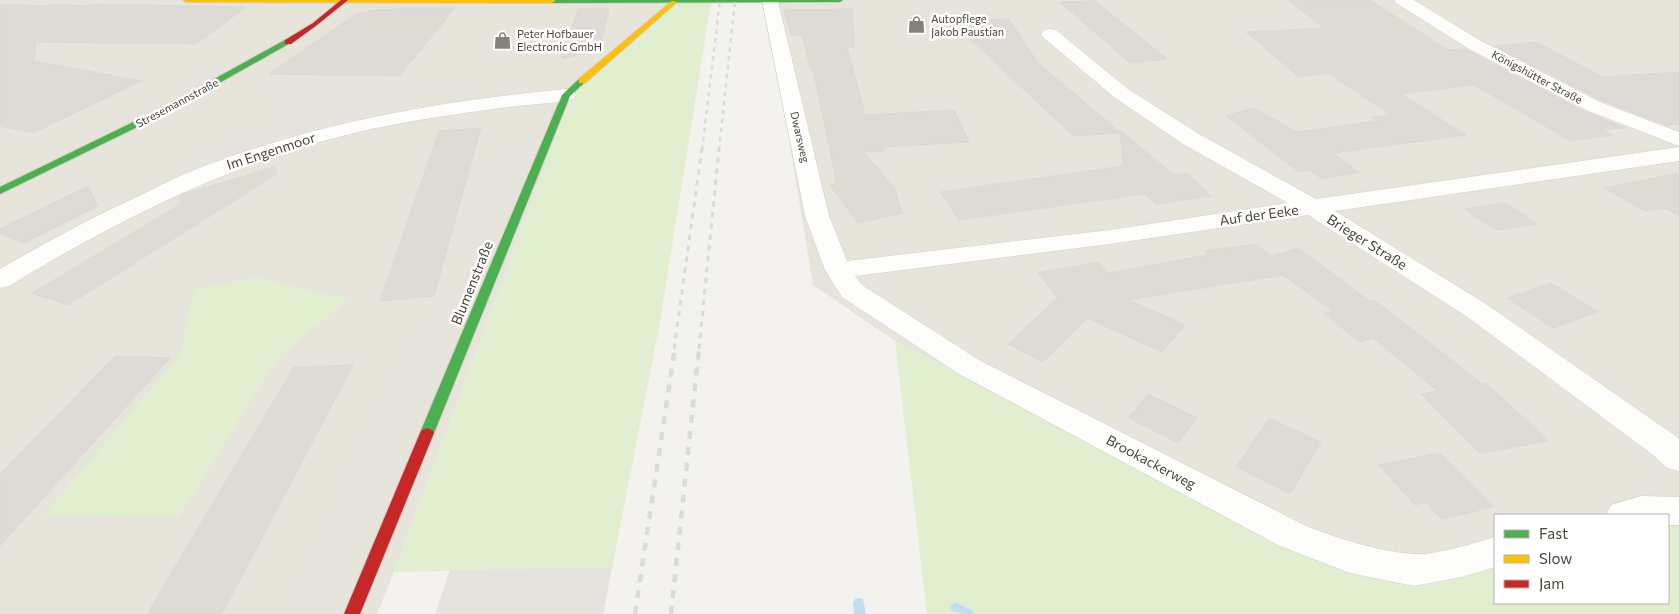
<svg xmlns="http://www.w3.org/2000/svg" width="1679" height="614" viewBox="0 0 1679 614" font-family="Commissioner,sans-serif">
	<rect width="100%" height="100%" fill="#f4f2ee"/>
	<!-- residential -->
	<g fill="#e7e4dc">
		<path d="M0,0H712L571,96L394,572L377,614H0Z"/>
		<path d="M766,0H1679V523L1668,524V515H1495V563L1421,581L1280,540L895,341L813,285Z"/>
	</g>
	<!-- green -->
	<g fill="#e1eecf">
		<path d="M678,2H711L659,327L612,568L394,572L571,96Z"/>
		<path d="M256,277L349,299L276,360L179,517L44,515L180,354L194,290Z"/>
		<path d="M895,341L1280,540L1421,580L1495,563V603H1668V524L1679,523V614H927Z"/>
	</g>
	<!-- parking -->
	<g fill="#e6e3df">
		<path d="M336,80L332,90L417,81L418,89L476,83L475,91L396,100L398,107L278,138L269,131L370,104L317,109L257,92L267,81Z"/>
		<path d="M260,134L270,141L215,161L205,153Z"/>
		<path d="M521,154L501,199H483L504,155Z"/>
		<path d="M499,203L478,251L459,252L481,204Z"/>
		<path d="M449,319L412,405L388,406L428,320Z"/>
		<path d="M410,414L371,504L339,506L381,415Z"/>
		<path d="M366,516L323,614H291L336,517Z"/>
		<path d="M612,568L603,614H435L450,570Z"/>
	</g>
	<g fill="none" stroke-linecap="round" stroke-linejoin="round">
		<!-- stream -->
		<g fill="#c0ddf1" fill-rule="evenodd">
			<path d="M859,598L863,599L866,614H854L853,603L855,599Z"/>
			<path d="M956,603L972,610L974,614C966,614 954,614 950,608L952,604Z"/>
		</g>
	</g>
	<!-- building -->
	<g fill="#dedbd6" stroke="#dcd9d4">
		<path d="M1288,0H1370L1448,50L1465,49L1585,112L1626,128L1602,129L1612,135L1571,141L1474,85L1401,94L1466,135L1333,153L1359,172L1322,179L1310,170L1299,172L1226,116L1254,108L1297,132L1377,121L1371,117L1391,115L1328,73L1299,77L1246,32L1324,28Z"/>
		<path d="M1095,1L1167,59L1130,63L1060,2Z"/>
		<path d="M0,4L46,6L50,4L87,6L91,4L246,7L196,44L36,42L34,61L141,81L33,133L0,126Z"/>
		<path d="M414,8H455L399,76L269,74L356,14L376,10Z"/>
		<path d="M578,9H609L599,51L562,58Z"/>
		<path d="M852,9L855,47H847L865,115L954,110L969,142L883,147L884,151L864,152L895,189L902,213L858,223L830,185L837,183L813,70H811L802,35H791L784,10Z"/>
		<path d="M1009,19L1038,63L1120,132V130L1174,175L1187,173L1211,196L1156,204L1145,194L959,220L940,192L1123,166L1120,133L1073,136L951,21Z"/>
		<path d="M1536,42L1603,77L1679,72V124L1665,125L1601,100L1494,46Z"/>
		<path d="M481,128L434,296L380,301L439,131Z"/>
		<path d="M274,167L277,174L68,305L32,293L182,203L179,197L190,192Z"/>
		<path d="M1679,173V216L1664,208L1645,211L1604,188Z"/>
		<path d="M88,186L98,206L24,243L0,234V229Z"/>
		<path d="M1506,203L1537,224L1495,230L1465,209Z"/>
		<path d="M1256,244L1271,256L1298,248L1370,301L1374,300L1483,384L1486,383L1549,441L1480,453L1421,394L1438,391L1373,338L1359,342L1324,313L1333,311L1283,275L1129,300L1185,325L1162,352L1087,318L1043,362L1008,344L1057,298L1038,273L1099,262L1108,273L1208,255L1205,251Z"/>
		<path d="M1551,283L1598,312L1553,328L1507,298Z"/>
		<path d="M115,356L170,358L0,546V474Z"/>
		<path d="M353,365L222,614H147L294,367Z"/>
		<path d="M1148,394L1197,418L1178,443L1129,418Z"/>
		<path d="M1269,418L1321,442L1290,494L1236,467Z"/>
		<path d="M1440,453L1493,507L1441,519L1426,502L1415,505L1379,465Z"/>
	</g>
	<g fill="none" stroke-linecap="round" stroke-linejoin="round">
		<defs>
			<g id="street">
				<path d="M762,0L778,1L829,216L847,261L1110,230L1288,203L1183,144L1114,97L1044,38L1041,34L1044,30L1050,29L1056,30L1128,89L1199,134L1316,199L1679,147V161L1335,211L1486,304L1677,437L1679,440V471L1667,468L1653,455L1466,316L1308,215L1110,244L855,276L862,285L979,360L1306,526C1340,539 1376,551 1413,554C1434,556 1474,543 1495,537V567L1462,577L1414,586L1350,573L1280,546L959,374L842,297L825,270L805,216Z"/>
				<path d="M1394,0H1414L1481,41L1600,102L1679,132V146L1586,110L1469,49L1396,3Z"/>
				<path d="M566,89L573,91L576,95L573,99C553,104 530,104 509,107C468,112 427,118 386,126C251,153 127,214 9,286L0,288V269C48,241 97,215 147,192C165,183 183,174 202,167C319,122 441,101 566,89Z"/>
				<path d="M1641,496L1679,497V525H1668V515H1606L1611,505Z"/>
			</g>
			<g id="fast">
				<path d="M549,0H843L840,2L552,3Z"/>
				<path d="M285,40L292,42L164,114L0,194V187L158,110Z"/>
				<path d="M579,79L586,81L570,96L434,433L432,436L427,438L422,436L420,433L562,95Z"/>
			</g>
			<g id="slow">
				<path d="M183,0H555V1L552,3L186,2Z"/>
				<path d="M672,1L677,2L585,83H579V79Z"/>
			</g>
			<g id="jam">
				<path d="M341,0H348L317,25L291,44H285V40L313,23Z"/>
				<path d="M427,428L432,430L434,433L360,614H344L420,433L422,430Z"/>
			</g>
		</defs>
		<!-- street casing -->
		<use href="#street" stroke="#d2d0cb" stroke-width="1"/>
		<!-- fast casing -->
		<use href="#fast" stroke="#d3cfc5" stroke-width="2"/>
		<!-- slow casing -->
		<use href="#slow" stroke="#d3cfc5" stroke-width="2"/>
		<!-- jam casing -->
		<use href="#jam" stroke="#d3cfc5" stroke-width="2"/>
		<!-- street -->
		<use href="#street" fill="#fdfdfc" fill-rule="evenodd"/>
		<!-- fast -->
		<use href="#fast" fill="#4caf50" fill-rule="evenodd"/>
		<!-- slow -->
		<use href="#slow" fill="#ffc107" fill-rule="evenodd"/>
		<!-- jam -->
		<use href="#jam" fill="#c62828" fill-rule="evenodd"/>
		<!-- rail-far2 -->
		<g stroke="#dbdbda" stroke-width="2.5" stroke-dasharray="4.5 4.5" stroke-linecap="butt">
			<path d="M702,150L720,0"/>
			<path d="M719,150L735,0"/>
		</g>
		<!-- rail-far1 -->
		<g stroke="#dbdbda" stroke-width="3" stroke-dasharray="5.5 5.5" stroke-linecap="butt">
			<path d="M674,349L702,149"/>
			<path d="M699,349L719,149"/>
		</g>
		<!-- rail -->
		<g stroke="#dbdbda" stroke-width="4.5" stroke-dasharray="8 8" stroke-linecap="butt">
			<path d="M635,614L675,348"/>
			<path d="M671,614L699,348"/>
		</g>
	</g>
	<!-- icons -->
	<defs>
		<symbol id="shop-bare" viewBox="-9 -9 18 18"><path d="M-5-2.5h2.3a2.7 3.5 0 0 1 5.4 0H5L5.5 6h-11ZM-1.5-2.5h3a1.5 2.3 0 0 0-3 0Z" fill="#868178" stroke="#fff" stroke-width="2.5" paint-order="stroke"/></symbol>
	</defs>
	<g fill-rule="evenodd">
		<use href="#shop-bare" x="904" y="12" width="25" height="25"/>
		<use href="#shop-bare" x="490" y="28" width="25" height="25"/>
	</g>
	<g text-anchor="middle" stroke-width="5" stroke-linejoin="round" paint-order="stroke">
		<!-- far-poi labels -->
		<g font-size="11" fill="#4b4439" stroke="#fff" text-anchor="start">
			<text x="931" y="23">Autopflege<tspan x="931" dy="13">Jakob Paustian</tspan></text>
			<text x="517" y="38">Peter Hofbauer<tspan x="517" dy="13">Electronic GmbH</tspan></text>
		</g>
		<!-- far-street labels -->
		<g font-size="11" fill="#4b4439" stroke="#fff">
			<text transform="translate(1537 77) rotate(28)" y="4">Königshütter Straße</text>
			<text transform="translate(177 103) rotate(-28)" y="4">Stresemannstraße</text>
			<text transform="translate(800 137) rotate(77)" y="4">Dwarsweg</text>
		</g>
		<!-- street labels -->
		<g font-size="14" fill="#4b4439" stroke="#fff">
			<text transform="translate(271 151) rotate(-18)" y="5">Im Engenmoor</text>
			<text transform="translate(1259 215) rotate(-8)" y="5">Auf der Eeke</text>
			<text transform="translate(1367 242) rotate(32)" y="5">Brieger Straße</text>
			<text transform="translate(472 283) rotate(-68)" y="5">Blumenstraße</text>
			<text transform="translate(1151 462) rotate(28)" y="5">Brookackerweg</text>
		</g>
	</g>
	<!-- legend -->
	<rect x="1494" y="514" width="175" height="90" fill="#ffffff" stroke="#b7b4b0"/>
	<rect x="1504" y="530" width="25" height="8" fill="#4caf50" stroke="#b7b4b0"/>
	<text x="1539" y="539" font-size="15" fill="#4b4439">Fast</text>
	<rect x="1504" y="555" width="25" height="8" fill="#ffc107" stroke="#b7b4b0"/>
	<text x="1539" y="564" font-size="15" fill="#4b4439">Slow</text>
	<rect x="1504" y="580" width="25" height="8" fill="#c62828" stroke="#b7b4b0"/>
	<text x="1539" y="589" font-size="15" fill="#4b4439">Jam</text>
</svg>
